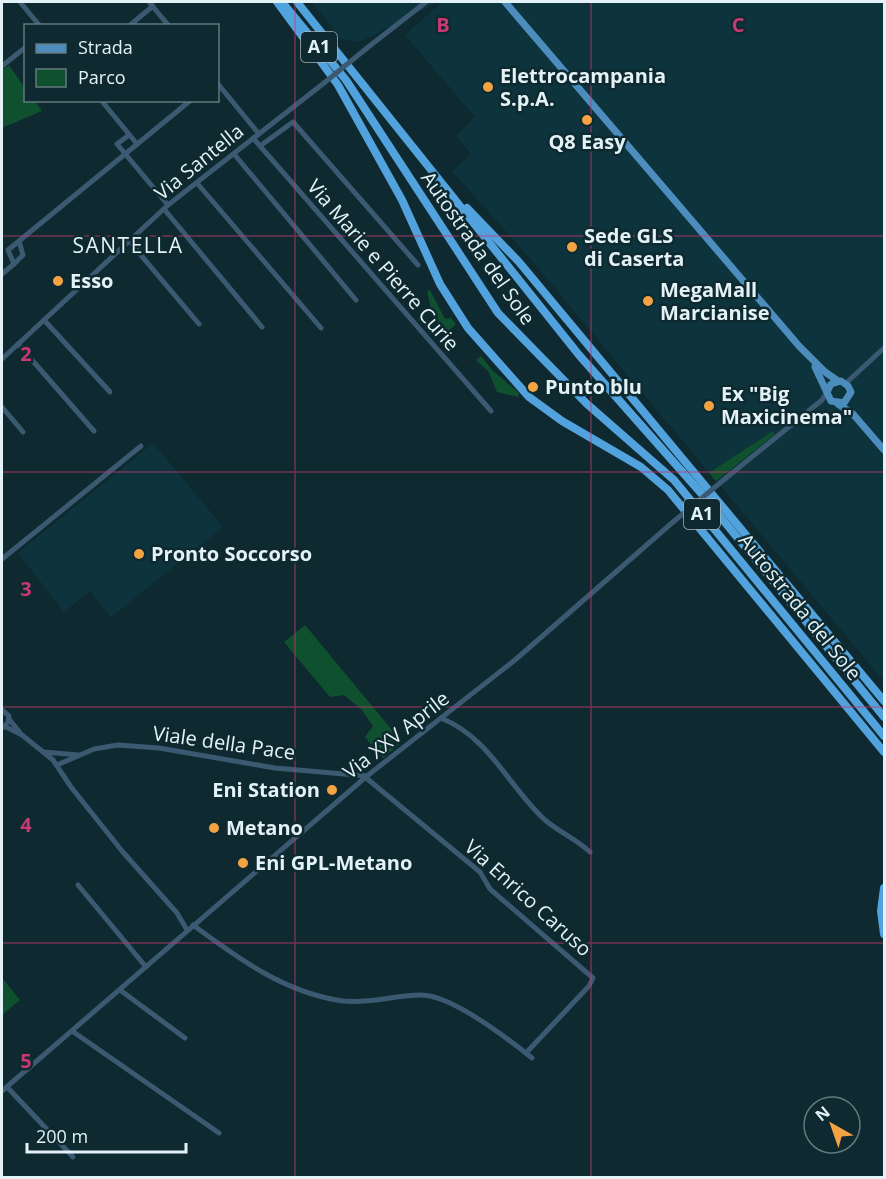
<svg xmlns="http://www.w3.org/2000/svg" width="886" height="1179" viewBox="0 0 886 1179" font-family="'Open Sans',sans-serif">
	<rect width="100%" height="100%" fill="#0e292f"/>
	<!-- built -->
	<g fill="#0d343c">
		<path d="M312,2H438L360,42L341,39Z"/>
		<path d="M442,2H884V681L527,255L452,171L471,154L456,136L475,117L405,35Z"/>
		<path d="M153,443L223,527L111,617L90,591L64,612L18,553Z"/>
	</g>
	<!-- green -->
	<g fill="#0f512e">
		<path d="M9,65L25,88L26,100L35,101L42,111L2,128V70Z"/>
		<path d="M430,290L445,319L451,318L456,324L444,335L431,309L427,291Z"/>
		<path d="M481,356L492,370L519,393L518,397L497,392L488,371L476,360Z"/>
		<path d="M773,431L774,435L716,481L709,473Z"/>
		<path d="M305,625L402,742L383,758L365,737L373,726L361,709L344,695L330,697L284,642Z"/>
		<path d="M2,978L20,1000L2,1015Z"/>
	</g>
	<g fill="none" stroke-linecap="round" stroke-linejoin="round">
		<!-- minor -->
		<g stroke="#3b5a72" stroke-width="5">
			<path d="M20,2L40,26"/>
			<path d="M149,2L169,26"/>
			<path d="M129,26L153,6"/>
			<path d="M367,48L426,2"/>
			<path d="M2,66L26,47"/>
			<path d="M218,84L259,134"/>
			<path d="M101,100L137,144"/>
			<path d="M129,135L117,144L168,205"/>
			<path d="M253,138L491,411"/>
			<path d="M260,146L293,122L418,265"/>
			<path d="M234,154L356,300"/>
			<path d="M197,183L321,328"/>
			<path d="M164,209L262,327"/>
			<path d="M19,241L191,100"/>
			<path d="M19,241L23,255L14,264L8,250Z"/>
			<path d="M129,241L199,324"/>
			<path d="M2,274L14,264"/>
			<path d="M44,320L110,392"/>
			<path d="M18,344L94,431"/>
			<path d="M2,359L168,205L324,83"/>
			<path d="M846,383L884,348"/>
			<path d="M2,407L23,432"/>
			<path d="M726,478L822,400L827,392"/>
			<path d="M2,559L141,446"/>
			<path d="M2,710L9,716L8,722L4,727"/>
			<path d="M441,718C490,738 508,786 545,820C559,832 576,839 590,852"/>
			<path d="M9,719L21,734"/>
			<path d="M4,726L22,735L53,760L71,787L122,851L177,913L187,930"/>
			<path d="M44,752L78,755"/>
			<path d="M57,765L94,749L118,745L159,748L275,768L367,776"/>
			<path d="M365,777L480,872L490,889L593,978L589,986L526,1053"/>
			<path d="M78,885L146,967"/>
			<path d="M193,925C239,959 285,993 343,1001C369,1004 396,995 421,995C452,995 507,1038 532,1058"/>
			<path d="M120,990L185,1038"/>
			<path d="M72,1031L219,1133"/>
			<path d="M7,1087L73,1157"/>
			<path d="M2,1091L367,776L515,660L673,522"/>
		</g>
		<!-- major -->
		<g stroke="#4c8dbe" stroke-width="7">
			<path d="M505,2L799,346L825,372L838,381"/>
			<path d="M815,367L831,401L844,403L851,392L848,386L841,381L831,384L827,392"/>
			<path d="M838,404L853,414L884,450"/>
		</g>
		<!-- highway -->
		<g stroke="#51a2dd" stroke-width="8">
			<path d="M277,2L338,85L402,200L440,284L468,328L529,397L562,421L641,467L668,490L884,752"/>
			<path d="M282,2L346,80L498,313L587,404L674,480L884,736"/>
			<path d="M297,2L579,355L701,493L884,717"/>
			<path d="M467,208L519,262L884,701"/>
			<path d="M884,888L881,911L884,934"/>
		</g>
		<!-- minor-bridge -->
		<g stroke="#3b5a72" stroke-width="5">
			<path d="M324,83L367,48"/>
			<path d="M673,522L726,478"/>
		</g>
	</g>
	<!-- grid -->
	<path fill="none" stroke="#c73972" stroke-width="1.5" stroke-opacity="0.55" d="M295,2V1178M591,2V1178M2,236H884M2,472H884M2,707H884M2,943H884"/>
	<!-- markers -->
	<g fill="#f4a344" stroke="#0e292f" stroke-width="2">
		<circle cx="488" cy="87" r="6"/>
		<circle cx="587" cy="120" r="6"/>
		<circle cx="572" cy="247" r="6"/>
		<circle cx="58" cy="281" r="6"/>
		<circle cx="648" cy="301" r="6"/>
		<circle cx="533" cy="387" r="6"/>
		<circle cx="709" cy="406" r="6"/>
		<circle cx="139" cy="554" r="6"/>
		<circle cx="332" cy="790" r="6"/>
		<circle cx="214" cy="828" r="6"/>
		<circle cx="243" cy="863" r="6"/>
	</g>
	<g text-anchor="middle" stroke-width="5" stroke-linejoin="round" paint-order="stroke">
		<!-- shield labels -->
		<g fill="#0e292f" stroke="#a3b6ba" stroke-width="1.5">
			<rect x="301" y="32" width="36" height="30" rx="4.5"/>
			<rect x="684" y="499" width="36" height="30" rx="4.5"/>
		</g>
		<g font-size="18" font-weight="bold" fill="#e3f2f6">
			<text x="319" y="53">A1</text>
			<text x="702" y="520">A1</text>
		</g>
		<!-- poi labels -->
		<g font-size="20" font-weight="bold" fill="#e3f2f6" stroke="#0e292f" text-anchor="start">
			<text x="500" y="83">Elettrocampania<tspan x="500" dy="23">S.p.A.</tspan></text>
			<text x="587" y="149" text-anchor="middle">Q8 Easy</text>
			<text x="584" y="243">Sede GLS<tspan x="584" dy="23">di Caserta</tspan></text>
			<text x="70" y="288">Esso</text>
			<text x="660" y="297">MegaMall<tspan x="660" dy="23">Marcianise</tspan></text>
			<text x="545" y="394">Punto blu</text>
			<text x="721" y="401">Ex "Big<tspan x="721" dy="23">Maxicinema"</tspan></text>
			<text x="151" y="561">Pronto Soccorso</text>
			<text x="320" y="797" text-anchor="end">Eni Station</text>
			<text x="226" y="835">Metano</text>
			<text x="255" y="870">Eni GPL-Metano</text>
		</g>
		<!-- street labels -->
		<g font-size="20" fill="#e3f2f6" stroke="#0e292f">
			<text transform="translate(199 162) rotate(-39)" y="7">Via Santella</text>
			<text transform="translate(478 248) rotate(55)" y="7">Autostrada del Sole</text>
			<text transform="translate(383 265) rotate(49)" y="7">Via Marie e Pierre Curie</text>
			<text transform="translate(800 607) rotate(51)" y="7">Autostrada del Sole</text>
			<text transform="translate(396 735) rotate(-38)" y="7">Via XXV Aprile</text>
			<text transform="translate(224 743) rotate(8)" y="7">Viale della Pace</text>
			<text transform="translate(528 898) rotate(42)" y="7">Via Enrico Caruso</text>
		</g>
		<!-- neighbourhood labels -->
		<g font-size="21" letter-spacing="1.5" fill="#e3f2f6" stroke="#0e292f">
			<text x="128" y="253">SANTELLA</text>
		</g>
	</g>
	<g font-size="20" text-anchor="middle" font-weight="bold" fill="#c73972" stroke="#0e292f" stroke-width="5" stroke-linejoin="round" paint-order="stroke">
		<text x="443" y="32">B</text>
		<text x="738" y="32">C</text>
		<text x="26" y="361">2</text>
		<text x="26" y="596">3</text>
		<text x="26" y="832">4</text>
		<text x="26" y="1068">5</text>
	</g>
	<!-- border -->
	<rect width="886" height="1179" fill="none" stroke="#e3f2f6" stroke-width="6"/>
	<!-- legend -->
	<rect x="24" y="24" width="195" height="78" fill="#0e292f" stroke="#63797f" stroke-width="1.5"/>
	<rect x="36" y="44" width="30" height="9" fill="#4c8dbe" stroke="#63797f" stroke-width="1.5"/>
	<text x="78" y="54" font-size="18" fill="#e3f2f6">Strada</text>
	<rect x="36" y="69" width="30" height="18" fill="#0f512e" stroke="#63797f" stroke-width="1.5"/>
	<text x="78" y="84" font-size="18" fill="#e3f2f6">Parco</text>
	<!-- north arrow -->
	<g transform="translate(832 1125) rotate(320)"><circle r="28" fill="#0e292f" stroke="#63797f" stroke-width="1.5"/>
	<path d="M0-4.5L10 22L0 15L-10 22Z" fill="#f4a344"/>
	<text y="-9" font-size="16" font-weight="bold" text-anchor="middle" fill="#e3f2f6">N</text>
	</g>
	<!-- scale -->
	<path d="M27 1143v9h159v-9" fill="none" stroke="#e3f2f6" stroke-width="3"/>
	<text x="36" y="1143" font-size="18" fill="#e3f2f6" stroke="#0e292f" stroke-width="4.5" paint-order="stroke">200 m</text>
</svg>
